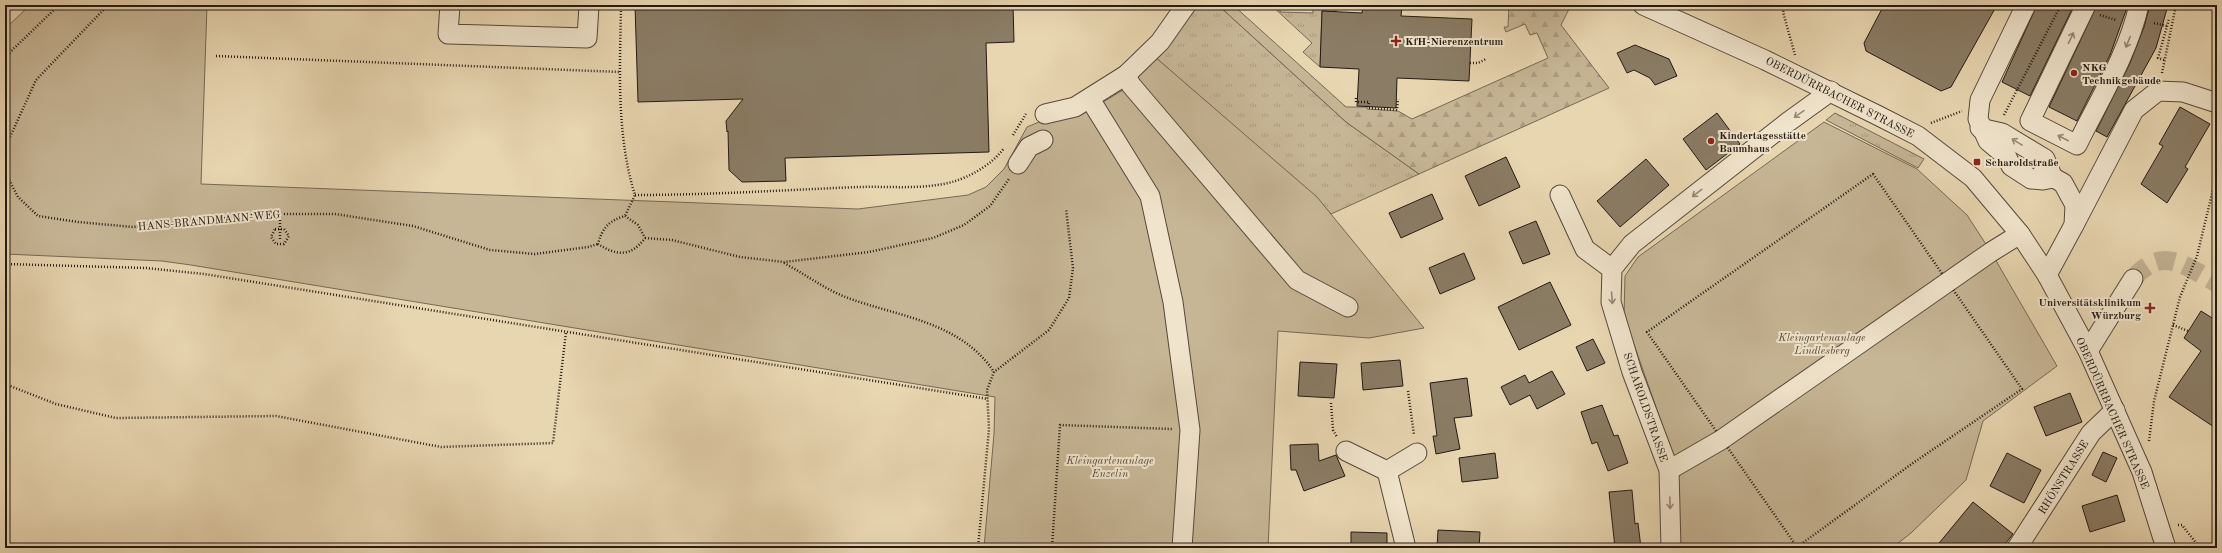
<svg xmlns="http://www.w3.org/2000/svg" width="2222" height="553" viewBox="0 0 2222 553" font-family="'Old Standard TT',serif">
	<defs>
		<pattern id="grass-tufts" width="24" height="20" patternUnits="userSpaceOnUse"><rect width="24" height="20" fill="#c7b696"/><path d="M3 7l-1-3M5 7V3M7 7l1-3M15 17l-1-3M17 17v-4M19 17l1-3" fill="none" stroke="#ab9c80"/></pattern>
		<pattern id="forest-firs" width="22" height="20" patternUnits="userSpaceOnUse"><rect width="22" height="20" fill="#c7b696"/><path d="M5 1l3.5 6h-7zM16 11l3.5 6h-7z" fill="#ab9c80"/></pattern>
	</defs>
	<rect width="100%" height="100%" fill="#e8d6b1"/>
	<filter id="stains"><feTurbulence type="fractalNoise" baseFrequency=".005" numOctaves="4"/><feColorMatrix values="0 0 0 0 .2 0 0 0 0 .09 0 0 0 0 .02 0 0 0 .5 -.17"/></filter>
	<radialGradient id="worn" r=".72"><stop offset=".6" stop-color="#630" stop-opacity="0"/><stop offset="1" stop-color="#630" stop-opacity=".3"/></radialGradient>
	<!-- grass -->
	<g fill="url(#grass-tufts)" stroke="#766854">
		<path d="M1191,5H1218L1346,122L1419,174L1331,214L1316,197L1155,57Z"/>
		<path d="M1271,5H1280V12L1313,13V5H1336V12L1322,11L1320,67L1303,52L1312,43Z"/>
		<path d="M1835,113L1924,159L1918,168L1826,120Z"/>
	</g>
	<!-- forest -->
	<path fill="url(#forest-firs)" stroke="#766854" d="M1218,5H1233L1346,107H1367V109L1398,111L1412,119L1548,58L1537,33L1530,35L1525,24L1506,32L1504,27H1508L1509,5H1571L1561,25L1609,88L1419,174L1346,122Z"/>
	<!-- green -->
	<g fill="#c7b696" stroke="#766854">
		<path d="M30,5H207L201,184L858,209L968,195L986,187L1004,169L1027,127L1056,115L1095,107L1131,85L1155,57L1317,197L1424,328L1369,338L1278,331L1268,548H984L994,434L995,397L191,265L162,261L5,254V29Z"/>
		<path d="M1824,122L1917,169L1967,215L1991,252L2057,366L1983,421L1966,480L1911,533L1892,548H1679L1677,467L1624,316L1625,276L1638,257Z"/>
	</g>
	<!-- building -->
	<g fill="#8a7c65" stroke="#241a13">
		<path d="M635,5H1013L1014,42L986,43L989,152L785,158L786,181L742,182L729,170L728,131L727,132L726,121L743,99L638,102Z"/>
		<path d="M1363,5H1402L1401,16L1472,19L1469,81L1397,78L1396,108L1357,106L1359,69L1320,67L1322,11L1362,13Z"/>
		<path d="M1884,5H1997L1951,87L1941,91L1866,51L1864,43Z"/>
		<path d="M2037,5H2074L2030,96L2002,82Z"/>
		<path d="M2097,5H2128L2110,55L2077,121L2049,107Z"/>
		<path d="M2150,5H2168L2156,48L2107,137L2096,131L2130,63L2144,27Z"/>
		<path d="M1635,45L1669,59L1677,76L1655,85L1650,78L1634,70L1627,73L1617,53Z"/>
		<path d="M2180,107L2210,124L2185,167L2188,169L2167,203L2141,184L2163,146L2159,144Z"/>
		<path d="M1717,113L1740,144L1706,170L1683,139Z"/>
		<path d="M1506,157L1520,187L1479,206L1465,176Z"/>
		<path d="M1646,159L1669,185L1620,227L1597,201Z"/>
		<path d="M1432,194L1443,219L1401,238L1389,213Z"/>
		<path d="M1536,221L1550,254L1523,264L1509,232Z"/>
		<path d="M1464,253L1475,279L1440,294L1429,268Z"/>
		<path d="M1550,282L1571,325L1519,350L1498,307Z"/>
		<path d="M2201,311L2217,321V429L2169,397L2201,351L2184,338Z"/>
		<path d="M1593,339L1605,363L1587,371L1576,347Z"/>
		<path d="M1400,360L1403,386L1363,390L1361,363Z"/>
		<path d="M1300,362L1337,364L1334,398L1298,396Z"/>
		<path d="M1552,371L1565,394L1537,409L1530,395L1510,405L1501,387L1525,375L1529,383Z"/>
		<path d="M1467,378L1472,416L1454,418L1460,449L1436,454L1433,436H1437L1430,383Z"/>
		<path d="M2070,393L2082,422L2046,436L2034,407Z"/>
		<path d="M1602,405L1614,436L1618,435L1628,463L1608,471L1597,442L1592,444L1581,412Z"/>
		<path d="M1318,444L1319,461L1336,455L1345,476L1304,491L1296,470H1291L1290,445Z"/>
		<path d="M2103,452L2117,458L2106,482L2092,475Z"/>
		<path d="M1495,453L1498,478L1462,482L1459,458Z"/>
		<path d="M2007,453L2041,470L2024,503L1990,486Z"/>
		<path d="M1632,490L1635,524L1638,523L1641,548H1615L1609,492Z"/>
		<path d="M2117,495L2125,521L2090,532L2082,506Z"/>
		<path d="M1973,502L2013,534L2002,548H1935Z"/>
		<path d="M1438,530L1480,532L1479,548H1437Z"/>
		<path d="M1351,532L1387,533V548H1351Z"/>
	</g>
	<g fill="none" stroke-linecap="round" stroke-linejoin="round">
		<!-- minor-tunnel -->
		<path stroke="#c1b091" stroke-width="19" stroke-dasharray="19 10" stroke-linecap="butt" d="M2133,279C2163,244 2184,266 2217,283"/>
		<defs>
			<g id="minor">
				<path d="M450,5L448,34L587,38L589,5"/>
				<path d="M1643,5L1765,60L1879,116L1918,136L1973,178L2020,234L2047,275L2088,351L2142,472L2166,548"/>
				<path d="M2026,5L1980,100L1978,119L1988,141L2007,157L2011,166L2031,179L2043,180L2053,178"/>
				<path d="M2086,5L2030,121L2077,145C2099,100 2128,54 2139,5"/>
				<path d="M1126,75L1131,85L1297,280L1348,307"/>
				<path d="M1090,99L1150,196L1173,302L1190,430L1182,548"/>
				<path d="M1045,114L1075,107L1126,75L1160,42L1186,5"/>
				<path d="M1980,128L2002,133L2045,159L2053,178"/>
				<path d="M1018,164L1029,147L1043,140"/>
				<path d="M2043,172L2063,183L2075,205L2074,225L2047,275"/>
				<path d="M1560,195L1585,249L1612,269"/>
				<path d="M2074,225L2134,110L2158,91L2183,92L2217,103"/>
				<path d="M2088,351L2133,279"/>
				<path d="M1346,451L1387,471L1406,548"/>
				<path d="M1669,470L1721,440L1991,252L2020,234"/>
				<path d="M1387,471L1417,453"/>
				<path d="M1671,548L1669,470L1632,372L1611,302L1612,269L1632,244L1788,122L1831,91"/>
				<path d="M2017,548L2091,433L2115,410"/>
			</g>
		</defs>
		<!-- minor casing -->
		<use href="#minor" stroke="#55493a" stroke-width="21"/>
		<!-- path -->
		<g stroke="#241a13" stroke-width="2.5" stroke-dasharray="1 2" stroke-linecap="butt">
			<path d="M621,5C620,67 616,135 635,195L625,216"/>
			<path d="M1785,5L1783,12L1795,55"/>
			<path d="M2100,15L2116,20"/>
			<path d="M2154,23L2167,26"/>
			<path d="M216,56L620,72"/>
			<path d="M5,57L59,5"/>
			<path d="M2164,60L2158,58L2169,19"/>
			<path d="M1470,63H1478L1486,59"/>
			<path d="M2162,73L2176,5"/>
			<path d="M1356,98V102H1369L1368,108L1397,110L1398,99"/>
			<path d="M2004,115L2061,5"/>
			<path d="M1931,123L1962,111"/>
			<path d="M1013,135L1026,114"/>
			<path d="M5,148L36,80L108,5"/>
			<path d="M5,172L18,197L38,216L78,222L133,227L261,214H335L413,226L490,250L535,254L588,247L598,244"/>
			<path d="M1873,174L2022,389L1913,463L1797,547L1647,332Z"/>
			<path d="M635,195C710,195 784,190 859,187C889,186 922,190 952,182C970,177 993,164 1004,148"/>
			<path d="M280,214V240"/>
			<path d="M625,216L638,225L645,238C631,257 617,256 598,244C602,228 610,220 625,216Z"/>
			<path d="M275,229H284L289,236L284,244H276L271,237Z"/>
			<path d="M645,238L672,240L740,257L784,262L869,252L933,238L964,225L990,206L1009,179"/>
			<path d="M784,263C805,274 826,290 848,298C900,317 961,322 994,372"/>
			<path d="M5,264L146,268L204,274L988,399"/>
			<path d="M2173,325L2188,331"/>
			<path d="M5,384L56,404L116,418L276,416L441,447L553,443L566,332"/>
			<path d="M1408,391L1414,435"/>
			<path d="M1331,403L1333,430L1337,437"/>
			<path d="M2149,441L2154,401L2180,297L2197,256L2217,173"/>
			<path d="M2178,525H2182L2200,548"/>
			<path d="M5,544L17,548"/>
			<path d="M978,548L989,429L987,390L994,372L1049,330L1069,298L1073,268L1066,209"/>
			<path d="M1052,548L1060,425L1172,429"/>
		</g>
		<!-- minor -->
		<use href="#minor" stroke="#f0e4cc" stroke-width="19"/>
	</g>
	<!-- one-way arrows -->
	<defs><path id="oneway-shaft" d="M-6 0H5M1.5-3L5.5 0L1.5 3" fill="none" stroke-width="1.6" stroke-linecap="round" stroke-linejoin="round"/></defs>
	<g stroke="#948979">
		<use href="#oneway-shaft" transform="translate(2071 38) rotate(-64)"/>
		<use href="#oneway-shaft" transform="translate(2128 42) rotate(112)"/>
		<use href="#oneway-shaft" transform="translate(1799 114) rotate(145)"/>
		<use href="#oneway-shaft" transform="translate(2063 138) rotate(-153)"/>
		<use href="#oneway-shaft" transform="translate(2017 142) rotate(-149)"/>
		<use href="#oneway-shaft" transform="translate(1697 193) rotate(142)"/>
		<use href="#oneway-shaft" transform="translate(1612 298) rotate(86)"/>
		<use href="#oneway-shaft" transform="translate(1670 503) rotate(88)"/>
	</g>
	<!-- markers -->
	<g fill="#8f2418" stroke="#f0e4cc" stroke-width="1.5">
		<path d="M1394 35h4v4h4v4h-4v4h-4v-4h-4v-4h4z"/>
		<circle cx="2074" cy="73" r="4"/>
		<circle cx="1711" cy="141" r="4"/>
		<rect x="1973" y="158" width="8" height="8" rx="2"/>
		<path d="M2148 302h4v4h4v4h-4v4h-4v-4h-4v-4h4z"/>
	</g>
	<g text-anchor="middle" stroke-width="4" stroke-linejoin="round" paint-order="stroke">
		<!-- poi labels -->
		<g font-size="11" font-weight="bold" fill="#241a13" stroke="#f0e4cc" text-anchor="start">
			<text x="1405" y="45">KfH-Nierenzentrum</text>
			<text x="2082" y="71">NKG<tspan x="2082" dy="13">Technikgebäude</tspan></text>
			<text x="1719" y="139">Kindertagesstätte<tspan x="1719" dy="13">Baumhaus</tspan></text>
			<text x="1985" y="166">Scharoldstraße</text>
			<text x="2141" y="306" text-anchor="end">Universitätsklinikum<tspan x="2141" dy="13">Würzburg</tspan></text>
		</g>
		<!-- street labels -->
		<g font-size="11" fill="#241a13" stroke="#f0e4cc">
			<text transform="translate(1840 97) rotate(27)" y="4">OBERDÜRRBACHER STRASSE</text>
			<text transform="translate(209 220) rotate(-5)" y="4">HANS-BRANDMANN-WEG</text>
			<text transform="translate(1646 407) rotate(71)" y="4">SCHAROLDSTRASSE</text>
			<text transform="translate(2113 413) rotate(66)" y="4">OBERDÜRRBACHER STRASSE</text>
			<text transform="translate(2063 477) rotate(-58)" y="4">RHÖNSTRASSE</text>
		</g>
		<!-- park labels -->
		<g font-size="11" font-style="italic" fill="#55493a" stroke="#f0e4cc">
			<text x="1822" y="341">Kleingartenanlage<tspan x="1822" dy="13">Lindlesberg</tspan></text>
			<text x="1110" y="464">Kleingartenanlage<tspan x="1110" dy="13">Enzelin</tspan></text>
		</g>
	</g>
	<!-- margin -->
	<rect width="2222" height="553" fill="none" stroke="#e8d6b1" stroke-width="20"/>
	<rect x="6" y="6" width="2210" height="541" fill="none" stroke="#241a13" stroke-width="2"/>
	<rect x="10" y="10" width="2202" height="533" fill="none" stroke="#241a13"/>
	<rect width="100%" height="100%" filter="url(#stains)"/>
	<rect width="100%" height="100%" fill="url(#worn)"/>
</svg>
